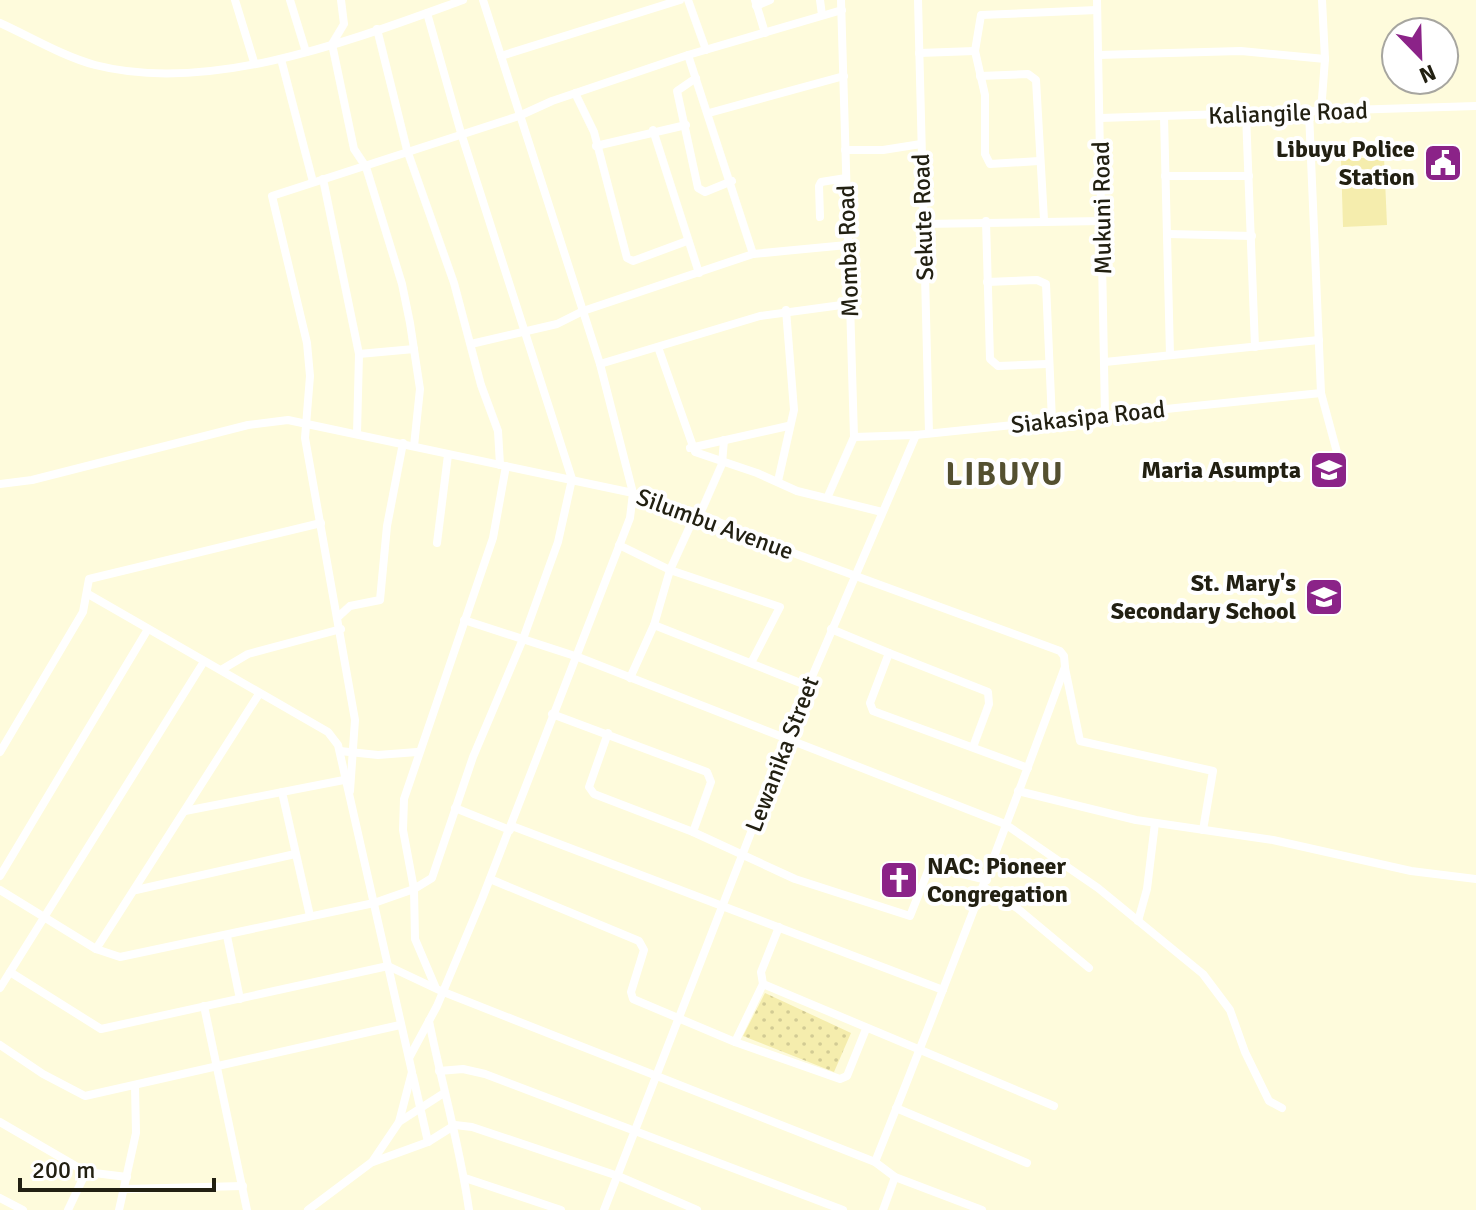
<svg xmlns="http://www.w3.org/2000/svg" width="1476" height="1210" viewBox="0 0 1476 1210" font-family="Signika,sans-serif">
	<defs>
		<pattern id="grass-dots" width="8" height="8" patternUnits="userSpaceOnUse" patternTransform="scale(2)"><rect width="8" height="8" fill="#f5edad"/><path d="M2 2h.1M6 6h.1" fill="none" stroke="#d2cb94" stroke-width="1.8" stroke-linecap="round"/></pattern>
	</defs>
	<rect width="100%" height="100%" fill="#fefbdc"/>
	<!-- grass -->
	<path fill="url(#grass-dots)" d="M765,993L851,1033L834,1072L743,1036Z"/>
	<!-- pitch -->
	<path fill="#f5edad" d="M1384,157L1387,225L1343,227L1341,159Z"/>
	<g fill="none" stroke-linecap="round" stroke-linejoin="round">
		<!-- minor -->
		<g stroke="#fff" stroke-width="8">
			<path d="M235,0L254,62"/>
			<path d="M290,0L306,52"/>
			<path d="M341,0L344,24L332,44L354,149L366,167L402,284L410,323L420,389L414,446"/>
			<path d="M688,0L706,50"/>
			<path d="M755,0L765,33"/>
			<path d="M820,0L822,15"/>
			<path d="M918,0L929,433"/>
			<path d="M1097,0L1105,415"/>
			<path d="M756,6L770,0"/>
			<path d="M0,23C31,37 62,56 95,65C211,95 355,39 463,0"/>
			<path d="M377,29L407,150L454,283L481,385L498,431L500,465"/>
			<path d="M919,53L975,51"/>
			<path d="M688,55L753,254"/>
			<path d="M1098,55L1241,51L1325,59"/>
			<path d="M501,56L680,0"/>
			<path d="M281,59L313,182"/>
			<path d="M980,76L1028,74L1036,80L1044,220"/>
			<path d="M696,78L677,91L698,188L705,192L732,181"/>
			<path d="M575,93L594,132L627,258L633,261L687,241"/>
			<path d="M1309,112L1321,393L1338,456"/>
			<path d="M1321,112L1325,59L1322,0"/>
			<path d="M709,113L844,76"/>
			<path d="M1246,114L1255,347"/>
			<path d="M1164,117L1170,355"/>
			<path d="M1100,118L1476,106"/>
			<path d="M653,130L699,273"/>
			<path d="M596,146L686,125"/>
			<path d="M845,150H883L921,144"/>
			<path d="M1039,161L990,164L985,154V95L975,51L981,15L1097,10"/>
			<path d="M1165,176H1249"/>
			<path d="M323,179L359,354L414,349"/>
			<path d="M820,217L819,186L821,182L846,178"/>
			<path d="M986,221L990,359L998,366L1047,364"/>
			<path d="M923,224L1102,221"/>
			<path d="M1168,234L1252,236"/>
			<path d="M987,282L1037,280L1046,284L1052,421"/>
			<path d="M471,344L557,324L583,311L753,254L847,245"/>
			<path d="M658,347L695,452L757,473L797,491L882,512"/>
			<path d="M1105,362L1319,340"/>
			<path d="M600,364L760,316L849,304"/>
			<path d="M357,434L359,354"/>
			<path d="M854,437L916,435L1321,393"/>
			<path d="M690,448L788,426"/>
			<path d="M778,481L794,410L786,310"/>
			<path d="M0,484L32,480L248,425L288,420L633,493L700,514L774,546L1060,651L1064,656L1065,667C1004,833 941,997 875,1162"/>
			<path d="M828,496L854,437L841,0"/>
			<path d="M700,514L722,464L724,440"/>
			<path d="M437,543L448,455"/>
			<path d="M619,545L670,570L696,513"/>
			<path d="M88,594L328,732L338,745L412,1072L399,1122L372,1162L308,1210"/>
			<path d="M339,616L350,606L380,600L387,526L403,443"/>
			<path d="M464,620L578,657L1005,824L1098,888L1203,974L1230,1010L1245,1052L1269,1101L1282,1108"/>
			<path d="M654,625L670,570L780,607L751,663"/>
			<path d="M831,629L889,653L870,703L873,711L1028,768"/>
			<path d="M889,653L988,692L989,704L973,747"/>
			<path d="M1065,668L1080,741L1213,771L1203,830"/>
			<path d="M221,670L248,654L341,629"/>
			<path d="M630,678L654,625L808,686"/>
			<path d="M552,714L707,772L711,782L693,832"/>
			<path d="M608,733L589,787L594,794L693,832L795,879L910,916L930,866L987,880"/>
			<path d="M340,751L378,755L417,752"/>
			<path d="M0,752L83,612L89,579L321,523"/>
			<path d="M350,791L355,720L305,438L310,376L307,343L272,196L519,116L552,101L688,55L842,10"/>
			<path d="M1018,791L1136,820L1273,840L1411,871L1476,879"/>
			<path d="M282,792L310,916"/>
			<path d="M455,808L510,830"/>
			<path d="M185,811L349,779"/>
			<path d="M512,826L943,990"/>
			<path d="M0,876L148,629"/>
			<path d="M490,879L639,941L644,950L631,992L633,999L735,1042L840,1079L847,1076L866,1029"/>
			<path d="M985,888L1017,908L1089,968"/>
			<path d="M0,890L96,949L120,957L374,903L414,889L432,878L473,757L523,639L558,542L572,479L461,133L427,13"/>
			<path d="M136,890L295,854"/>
			<path d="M1138,921L1147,889L1155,823"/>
			<path d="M779,927L761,972L763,984L1054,1106"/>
			<path d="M227,936L240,999"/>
			<path d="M96,949L259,694"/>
			<path d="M10,972L101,1029L388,966L441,991L875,1162L895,1177L982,1210"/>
			<path d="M435,986L415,939L414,889L403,830L404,799L493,538L506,466"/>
			<path d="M0,988L203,663"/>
			<path d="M204,1006L247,1210"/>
			<path d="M429,1021C442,1085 460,1146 469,1210"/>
			<path d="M735,1042L763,984"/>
			<path d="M0,1045L43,1074L85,1096L400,1025"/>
			<path d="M409,1058L437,1006L482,899L630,518L633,493L600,364L483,0"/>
			<path d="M439,1071L463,1069L485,1074L843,1210"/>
			<path d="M413,1076L428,1142"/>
			<path d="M896,1108L1027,1163"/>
			<path d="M0,1122L86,1172L127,1177"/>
			<path d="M399,1122L444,1093"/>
			<path d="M373,1162L428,1142L455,1125L472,1127L618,1176L697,1210"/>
			<path d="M465,1178L561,1210"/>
			<path d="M125,1189L243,1186"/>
			<path d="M0,1198L23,1210"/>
			<path d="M68,1210L86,1172"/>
			<path d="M119,1210L136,1133L135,1086"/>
			<path d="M604,1210L808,686L916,435"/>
			<path d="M883,1210L895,1177"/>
		</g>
	</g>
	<!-- icons -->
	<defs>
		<symbol id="civic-square" viewBox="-11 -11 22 22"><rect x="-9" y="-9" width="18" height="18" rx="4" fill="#8b2388" stroke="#fff"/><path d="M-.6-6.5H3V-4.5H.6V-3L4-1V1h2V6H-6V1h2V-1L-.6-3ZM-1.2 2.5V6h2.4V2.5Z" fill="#fff"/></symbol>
		<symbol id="school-square" viewBox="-11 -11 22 22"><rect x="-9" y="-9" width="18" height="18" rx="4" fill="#8b2388" stroke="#fff"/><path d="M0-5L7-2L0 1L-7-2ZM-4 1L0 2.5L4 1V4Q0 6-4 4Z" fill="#fff"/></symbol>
		<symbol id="church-square" viewBox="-11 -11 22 22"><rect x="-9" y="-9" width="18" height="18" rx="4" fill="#8b2388" stroke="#fff"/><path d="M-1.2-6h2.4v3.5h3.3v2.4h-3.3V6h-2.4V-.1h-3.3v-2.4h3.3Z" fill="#fff"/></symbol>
	</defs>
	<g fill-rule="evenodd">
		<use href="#civic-square" x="1421" y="141" width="44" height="44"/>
		<use href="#school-square" x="1307" y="448" width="44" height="44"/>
		<use href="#school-square" x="1302" y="575" width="44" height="44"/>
		<use href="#church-square" x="877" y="858" width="44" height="44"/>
	</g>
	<g text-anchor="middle" stroke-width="8" stroke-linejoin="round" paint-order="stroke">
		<!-- street labels -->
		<g font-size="24" fill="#222012" stroke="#fff">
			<text transform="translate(1288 113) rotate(-2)" y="8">Kaliangile Road</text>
			<text transform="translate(1102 208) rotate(-91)" y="8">Mukuni Road</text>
			<text transform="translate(923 217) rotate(-92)" y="8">Sekute Road</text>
			<text transform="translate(848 251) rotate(-92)" y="8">Momba Road</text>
			<text transform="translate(1088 417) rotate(-6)" y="8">Siakasipa Road</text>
			<text transform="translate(715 524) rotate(20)" y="8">Silumbu Avenue</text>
			<text transform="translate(782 754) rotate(-69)" y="8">Lewanika Street</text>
		</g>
		<!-- poi labels -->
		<g font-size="24" font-weight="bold" fill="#222012" stroke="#fff" text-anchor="end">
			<text x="1415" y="157">Libuyu Police<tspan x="1415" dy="28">Station</tspan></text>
			<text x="1301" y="478">Maria Asumpta</text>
			<text x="1296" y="591">St. Mary's<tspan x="1296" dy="28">Secondary School</tspan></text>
			<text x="927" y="874" text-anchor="start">NAC: Pioneer<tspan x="927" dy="28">Congregation</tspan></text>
		</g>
		<!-- district labels -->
		<g font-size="32" font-weight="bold" letter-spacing="2" fill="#545030" stroke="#fff">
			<text x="1005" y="485">LIBUYU</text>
		</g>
	</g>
	<!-- north arrow -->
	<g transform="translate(1420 56) rotate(157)"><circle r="38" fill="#ffffff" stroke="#a7a6a0" stroke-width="2"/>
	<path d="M0-6L14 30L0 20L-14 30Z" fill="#8b2388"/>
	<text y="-12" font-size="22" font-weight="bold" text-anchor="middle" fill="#222012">N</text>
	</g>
	<!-- scale -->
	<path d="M20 1178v12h194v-12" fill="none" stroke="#222012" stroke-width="4"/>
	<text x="32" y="1178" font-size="24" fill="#222012" stroke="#ffffff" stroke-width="6" paint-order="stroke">200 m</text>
</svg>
